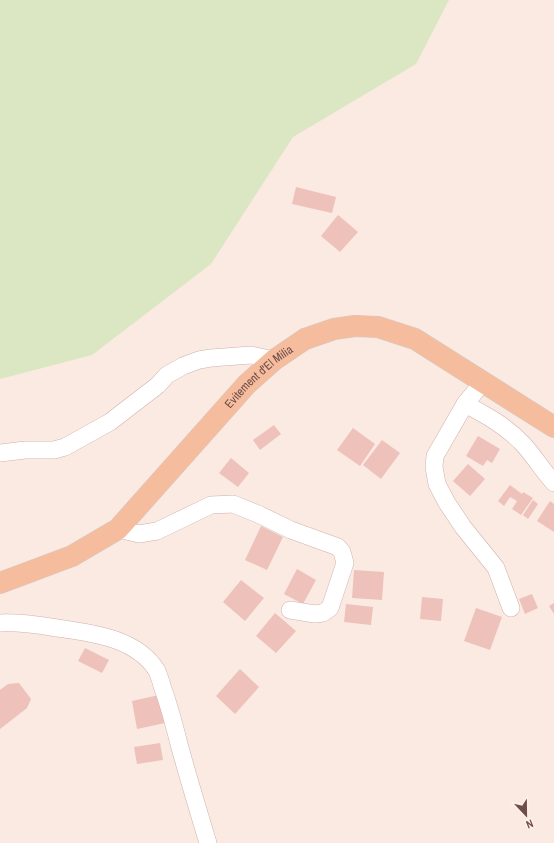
<svg xmlns="http://www.w3.org/2000/svg" width="554" height="843" viewBox="0 0 554 843" font-family="'Archivo Narrow',sans-serif">
	<rect width="100%" height="100%" fill="#faeae2"/>
	<!-- green -->
	<path fill="#dbe6c2" d="M0,0H449L416,64L293,137L211,264L92,355L0,379Z"/>
	<!-- building -->
	<g fill="#eec1bb">
		<path d="M296,187L336,197L332,213L292,204Z"/>
		<path d="M338,215L358,232L340,252L321,236Z"/>
		<path d="M274,425L281,434L260,450L253,440Z"/>
		<path d="M353,428L375,444L360,466L337,450Z"/>
		<path d="M478,436L500,449L492,463L487,460L483,466L466,456Z"/>
		<path d="M382,440L400,453L381,479L363,465Z"/>
		<path d="M231,458L249,473L238,487L219,473Z"/>
		<path d="M468,464L485,479L470,496L453,481Z"/>
		<path d="M510,485L522,494L523,492L533,498L521,515L512,509L517,501L510,497L504,506L498,501Z"/>
		<path d="M533,500L538,504L528,519L523,515Z"/>
		<path d="M550,501L554,504V532L537,521Z"/>
		<path d="M261,526L283,537L267,570L245,560Z"/>
		<path d="M297,569L316,580L303,604L284,594Z"/>
		<path d="M354,570L384,572L382,600L352,598Z"/>
		<path d="M241,580L264,598L245,621L223,602Z"/>
		<path d="M532,594L538,608L525,614L519,599Z"/>
		<path d="M422,597L443,599L441,621L420,619Z"/>
		<path d="M554,603V614L549,606Z"/>
		<path d="M346,604L373,607L371,625L344,622Z"/>
		<path d="M476,608L502,617L490,650L464,641Z"/>
		<path d="M275,613L296,631L276,653L256,636Z"/>
		<path d="M85,648L109,660L102,673L78,661Z"/>
		<path d="M240,669L259,687L235,714L216,696Z"/>
		<path d="M19,683L31,699L27,708L0,729V690L8,684Z"/>
		<path d="M159,695L165,723L137,729L132,701Z"/>
		<path d="M160,743L163,760L137,764L134,747Z"/>
	</g>
	<g fill="none" stroke-linecap="round" stroke-linejoin="round">
		<defs>
			<g id="minor">
				<path d="M483,382L465,404L435,456L434,467L437,484L447,503L463,527L496,568L511,608"/>
				<path d="M465,404C486,415 506,426 523,444C534,456 543,471 554,483"/>
				<path d="M0,453L25,450H54L65,447L110,422L158,385L167,375L183,366L199,360L211,358L251,355L274,360"/>
				<path d="M118,529L139,534L157,531L211,505L233,504L258,514L291,530L338,547L342,552L345,563L330,608L323,613L315,614L290,610"/>
				<path d="M0,623C19,622 39,625 57,628C92,633 137,638 157,671C159,676 161,681 162,686C169,705 174,724 179,744C188,777 198,810 208,843"/>
			</g>
			<g id="major">
				<path id="s1" d="M0,583L72,556L118,529L247,384L274,360L305,339L334,329L355,326L378,327L415,339L554,427"/>
			</g>
		</defs>
		<!-- minor casing -->
		<use href="#minor" stroke="#cdb2ac" stroke-width="18"/>
		<!-- major casing -->
		<use href="#major" stroke="#d4cac9" stroke-width="22"/>
		<!-- minor -->
		<use href="#minor" stroke="#fff" stroke-width="17"/>
		<!-- major -->
		<use href="#major" stroke="#f5bd9e" stroke-width="21"/>
	</g>
	<g text-anchor="middle" stroke-width="3" stroke-linejoin="round" paint-order="stroke">
		<!-- street labels -->
		<g font-size="12" fill="#704d4a" stroke="#feefe7">
			<text dy="4" stroke="none"><textPath href="#s1" startOffset="338">Evitement d'El Milia</textPath></text>
		</g>
	</g>
	<!-- north arrow -->
	<g transform="translate(526 815) rotate(158)" stroke="#feefe7" stroke-width="3" paint-order="stroke">
	<path d="M0-3L7 15L0 10L-7 15Z" fill="#704d4a"/>
	<text y="-6" font-size="11" font-weight="bold" text-anchor="middle" fill="#704d4a">N</text>
	</g>
</svg>
